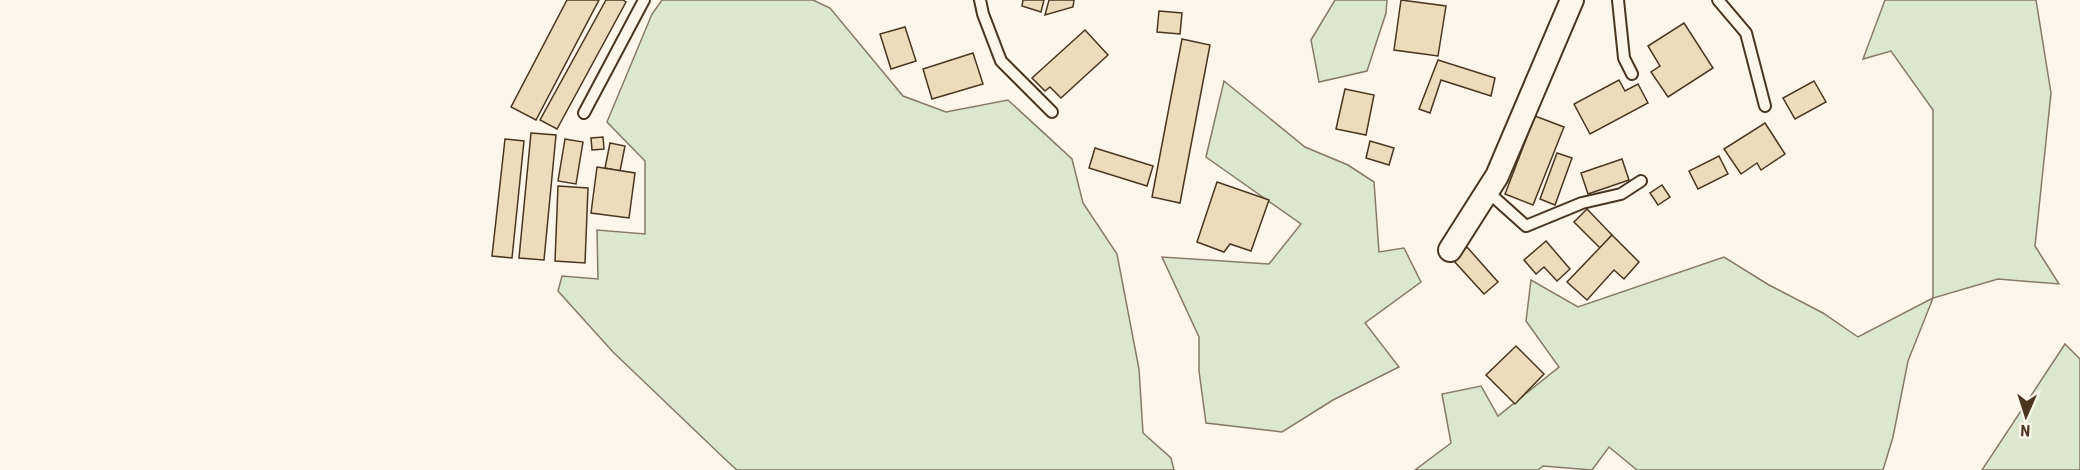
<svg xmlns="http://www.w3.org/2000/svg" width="2080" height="470" viewBox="0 0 2080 470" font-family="'Roboto Condensed',sans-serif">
	<rect width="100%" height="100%" fill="#fbf6e9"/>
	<!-- green -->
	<g fill="#dce7d0" stroke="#887966" stroke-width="1.5">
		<path d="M662,0H813L830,8L903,96L946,112L1008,100L1072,159L1083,203L1117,254L1139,369L1143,433L1171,458L1174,470H737L727,461L613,352L558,291L562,276L598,279L597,230L645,234V161L607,122L652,14Z"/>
		<path d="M1335,0H1387L1386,13L1367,71L1319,82L1311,40Z"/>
		<path d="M1885,0H2036L2051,93L2035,246L2059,284L1998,279L1933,298L1908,361L1893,437L1883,470H1637L1609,447L1592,470L1543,466L1538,470H1415L1451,443L1442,394L1481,386L1498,416L1559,367L1526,321L1531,280L1578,307L1724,257L1769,285L1823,313L1858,337L1933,298V110L1891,51L1863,59Z"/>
		<path d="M1224,81L1305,147L1348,165L1374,182L1379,252L1404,248L1421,282L1365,323L1399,367L1333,400L1282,432L1206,423L1199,371V337L1162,257L1269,264L1301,224L1206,157Z"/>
		<path d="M2065,344L2080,359V470H1982Z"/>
	</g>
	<!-- building -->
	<g fill="#ecdcbc" stroke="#4a3520" stroke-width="1.5">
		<path d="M567,0H599L536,120L511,107Z"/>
		<path d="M606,0H623L626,2L557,129L540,120Z"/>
		<path d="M1023,0H1044L1041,12L1022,6Z"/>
		<path d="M1049,0H1074L1073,7L1045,15Z"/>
		<path d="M1401,0L1446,6L1438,56L1394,50Z"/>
		<path d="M1159,11L1182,13L1180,34L1157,32Z"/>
		<path d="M1684,23L1713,68L1668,97L1651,72L1660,66L1648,46Z"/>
		<path d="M905,27L916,61L891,69L880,34Z"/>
		<path d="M1085,30L1108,55L1061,98L1050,87L1045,91L1032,78Z"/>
		<path d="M1182,39L1210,45L1180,203L1152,197Z"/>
		<path d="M973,53L983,84L932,99L923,69Z"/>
		<path d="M1438,60L1495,78L1491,96L1441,80L1430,113L1419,109Z"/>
		<path d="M1619,80L1625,91L1638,84L1648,103L1590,134L1574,104Z"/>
		<path d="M1814,81L1826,102L1795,119L1783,98Z"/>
		<path d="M1345,89L1374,95L1366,135L1336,129Z"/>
		<path d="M1535,116L1564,127L1533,205L1505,194Z"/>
		<path d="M1765,123L1785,154L1761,170L1757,163L1741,174L1724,149Z"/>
		<path d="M531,133L556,135L544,260L519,258Z"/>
		<path d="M603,137L604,149L592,150L591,138Z"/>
		<path d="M505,139L524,141L512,258L492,256Z"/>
		<path d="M565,139L583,142L576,184L558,181Z"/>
		<path d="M1370,141L1394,148L1389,165L1366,158Z"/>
		<path d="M610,143L625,146L620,171L605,168Z"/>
		<path d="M1095,148L1153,166L1147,186L1089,168Z"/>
		<path d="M1557,153L1572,158L1555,205L1540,199Z"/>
		<path d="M1719,156L1728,174L1698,189L1689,171Z"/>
		<path d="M1622,159L1629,180L1588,194L1581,173Z"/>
		<path d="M597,167L635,173L629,218L591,213Z"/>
		<path d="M1217,182L1269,200L1251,251L1230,244L1224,252L1197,242Z"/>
		<path d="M1662,185L1670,197L1658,205L1650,193Z"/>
		<path d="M558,186L588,188L585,263L555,261Z"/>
		<path d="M1587,209L1612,235L1600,248L1574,222Z"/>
		<path d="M1612,235L1639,262L1624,279L1614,270L1587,300L1567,282Z"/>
		<path d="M1546,241L1570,269L1557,281L1544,267L1536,274L1524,260Z"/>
		<path d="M1467,247L1498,282L1484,294L1453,260Z"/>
		<path d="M1516,346L1544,374L1515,404L1486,375Z"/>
	</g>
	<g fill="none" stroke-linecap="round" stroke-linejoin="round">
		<defs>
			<g id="service">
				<path d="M980,0L983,14L1001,61L1052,112"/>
				<path d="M1618,0L1624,58L1632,74"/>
				<path d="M1718,0L1746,33L1765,106"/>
				<path d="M584,113L644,0"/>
				<path d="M1487,191L1526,226L1582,203L1621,194L1641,181"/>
			</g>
			<path id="minor" d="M1450,250L1497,176L1572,0"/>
		</defs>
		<!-- service casing -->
		<use href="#service" stroke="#4a3520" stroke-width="14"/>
		<!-- minor casing -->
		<use href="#minor" stroke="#4a3520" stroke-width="26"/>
		<!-- service -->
		<use href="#service" stroke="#fbf6e9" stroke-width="10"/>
		<!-- minor -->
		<use href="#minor" stroke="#fbf6e9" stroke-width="22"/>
	</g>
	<!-- north arrow -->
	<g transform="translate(2026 416) rotate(183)" stroke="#fbf6e9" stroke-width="4.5" paint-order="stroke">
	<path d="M0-4.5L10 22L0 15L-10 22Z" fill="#4a3520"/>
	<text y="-9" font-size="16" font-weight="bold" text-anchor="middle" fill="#4a3520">N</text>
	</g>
</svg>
